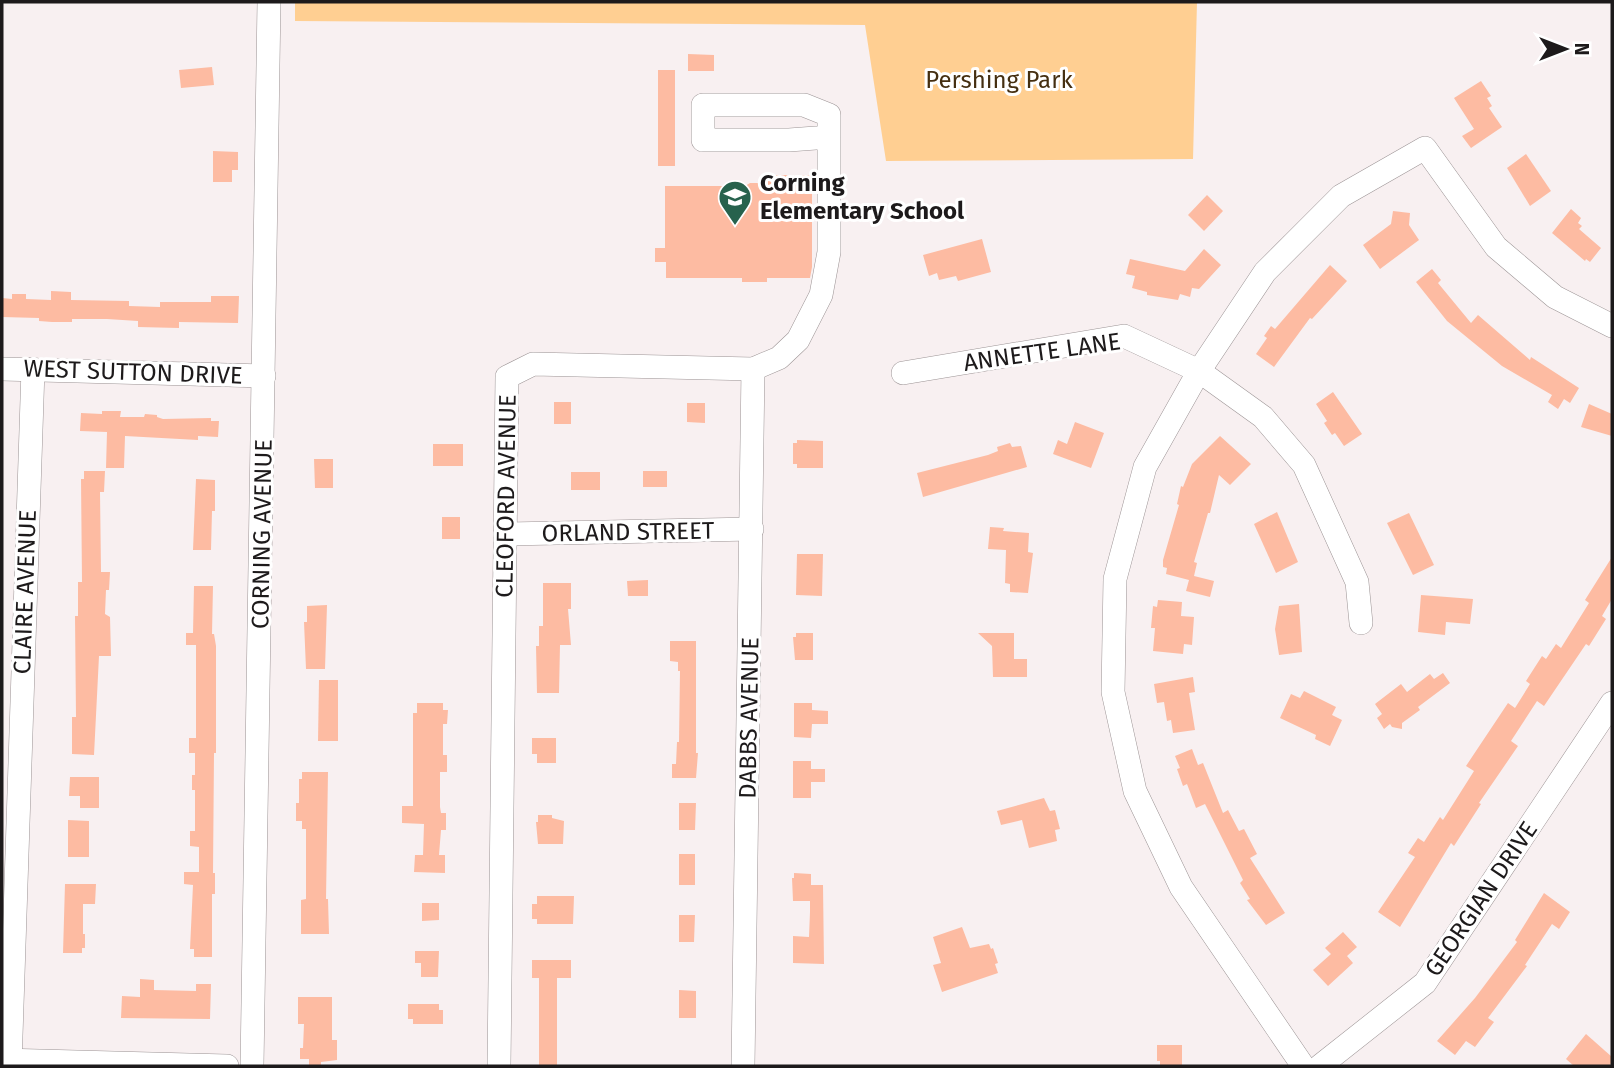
<svg xmlns="http://www.w3.org/2000/svg" width="1614" height="1068" viewBox="0 0 1614 1068" font-family="'Fira Sans',sans-serif">
	<rect width="100%" height="100%" fill="#f8f0f1"/>
	<!-- green -->
	<path fill="#ffcf92" d="M295,2H1197L1193,159L886,161L865,25L295,21Z"/>
	<!-- building -->
	<g fill="#fdbba2">
		<path d="M688,54L714,55V71H688Z"/>
		<path d="M212,67L214,85L181,88L179,70Z"/>
		<rect x="658" y="70" width="17" height="96"/>
		<path d="M1481,81L1491,96L1487,98L1492,106L1489,108L1502,127L1471,148L1462,136L1474,129L1454,98Z"/>
		<path d="M213,151L238,152V170H232V182H213Z"/>
		<path d="M1526,154L1551,191L1530,206L1507,168Z"/>
		<path d="M762,175H812V267L810,278H767V282H742V278H666V262H655V248H665V186H745L750,183H762Z"/>
		<path d="M1207,195L1223,211L1204,231L1188,215Z"/>
		<path d="M1571,209L1581,218L1578,223L1582,226L1579,229L1601,248L1590,262L1586,259L1585,261L1552,233Z"/>
		<path d="M1393,211L1410,213L1409,225L1419,240L1380,269L1363,245L1391,224Z"/>
		<path d="M982,239L991,272L958,281L956,276L939,280L937,273L929,276L923,255Z"/>
		<path d="M1204,249L1221,265L1199,289L1192,288L1190,297L1180,294L1178,300L1147,295V292L1132,288L1135,276L1126,274L1130,259L1185,271Z"/>
		<path d="M1330,265L1347,281L1312,319L1310,318L1274,367L1256,354L1267,338L1264,336L1271,326L1275,329Z"/>
		<path d="M1432,269L1441,280L1438,283L1471,323L1478,315L1530,360L1531,357L1579,388L1570,403L1564,399L1558,409L1548,402L1552,395L1502,366L1447,321L1416,282Z"/>
		<path d="M51,291L71,292V300L129,301V306L160,307V302H211V296H239L238,323L179,322V328L138,327V321L107,319H72V322H52L39,321V318L2,317V298L12,299V294H26V299L51,300Z"/>
		<path d="M1333,392L1362,434L1344,446L1335,433L1332,435L1324,423L1327,421L1316,404Z"/>
		<rect x="554" y="402" width="17" height="22"/>
		<path d="M687,403H705V423L687,422Z"/>
		<path d="M1589,404L1612,414V436L1581,427Z"/>
		<path d="M102,411H121L120,417H144L145,414L157,415V417L163,419L211,418V421H219L218,437L198,436V440L125,436L124,468H106L107,432L80,431L81,413L102,414Z"/>
		<path d="M1075,422L1104,433L1091,468L1053,454L1058,440L1067,444Z"/>
		<path d="M1220,436L1251,464L1230,485L1219,475L1210,513H1208L1194,562L1197,563L1194,576L1214,581L1210,597L1186,591L1189,580L1166,574L1167,568L1163,567V560L1179,505L1177,504L1181,486L1183,487L1192,464Z"/>
		<path d="M797,440L823,441V468H797V464H793V443H797Z"/>
		<path d="M1010,443L1012,447L1021,446L1027,467L923,497L917,473L988,455L998,451L997,447Z"/>
		<rect x="433" y="444" width="30" height="22"/>
		<path d="M314,459H333V488H315Z"/>
		<path d="M84,471H105L104,492H100L101,572H110L109,590H106L105,614L110,617L111,656H99L94,755L72,754V717H76L75,616H78V582H82L81,479H84Z"/>
		<rect x="643" y="471" width="24" height="16"/>
		<rect x="571" y="472" width="29" height="18"/>
		<path d="M196,479L215,480V511H212L211,550H193Z"/>
		<path d="M1277,512L1298,562L1276,573L1254,524Z"/>
		<path d="M1409,513L1434,565L1413,575L1387,523Z"/>
		<rect x="442" y="517" width="18" height="22"/>
		<path d="M990,527L1004,528L1003,531L1029,533L1028,552L1033,553L1028,593L1010,592V584L1005,583L1006,550L988,549Z"/>
		<path d="M797,554H823L822,596L796,595Z"/>
		<path d="M1612,557V599L1602,616L1606,619L1589,646L1586,644L1544,706L1537,701L1511,741L1518,746L1479,803L1481,804L1454,846L1451,843L1400,927L1378,912L1415,857L1408,853L1418,838L1424,842L1440,817L1443,820L1474,771L1466,766L1508,703L1515,708L1530,684L1526,681L1542,656L1546,659L1556,644L1561,648L1589,603L1585,600Z"/>
		<path d="M648,580V596H628L627,581Z"/>
		<path d="M543,583H571V609H568L571,645H560L559,693H537L536,646H539V626H543Z"/>
		<path d="M194,586H213L212,634H214L216,646V753H214L213,873H215V894H212V957H194V949H190L193,885L184,884V872H199V847L190,846V831H195V790H192V775H195V753H189V738H196V645H186V633H193Z"/>
		<path d="M1421,595L1473,599L1470,624L1446,622L1445,635L1418,632Z"/>
		<path d="M1158,600L1182,602L1181,616L1194,617L1192,645L1184,644L1183,654L1153,651L1155,628H1151L1153,606L1157,607Z"/>
		<path d="M1299,604L1302,652L1279,655L1275,629L1279,606Z"/>
		<path d="M327,605L325,669H306L304,622H307V606Z"/>
		<path d="M796,633H813V660H795L793,637H796Z"/>
		<path d="M978,633H1014V659H1027V677H993L992,646Z"/>
		<path d="M670,641H696V753H698L696,778H672V764H676L677,742H679L680,671H678V662L670,661Z"/>
		<path d="M1443,673L1450,683L1418,707L1420,710L1402,723V729L1392,727L1390,724L1384,729L1377,718L1382,714L1375,704L1401,684L1407,692L1430,674L1434,679Z"/>
		<path d="M1193,677L1195,692L1189,693L1195,730L1173,733L1171,720L1167,721L1164,702L1157,703L1154,684Z"/>
		<path d="M319,680H338V741H318Z"/>
		<path d="M1304,691L1336,707L1332,715L1342,720L1330,746L1315,739L1316,735L1280,718L1291,694L1300,698Z"/>
		<path d="M417,703H443V710H448L447,724H443V755H447V772H440V807L441,813H446V830H441L439,855H445V873L414,872L415,855H423L424,824L402,823V806H413V713H417Z"/>
		<path d="M794,703H812V710L828,711V724H812L811,738L794,737Z"/>
		<path d="M532,738H556V763H537V754H532Z"/>
		<path d="M1192,749L1198,765L1203,763L1223,813L1228,810L1239,831L1244,829L1257,854L1250,858L1285,913L1266,925L1247,900L1250,899L1240,883L1243,880L1205,804L1196,808L1187,784L1183,786L1177,769L1180,768L1175,756Z"/>
		<path d="M793,761H811V769H825V782H811V798H793Z"/>
		<path d="M302,772H328L326,899H328L329,934H301V900L306,899V829H302V821H296V803H299V779H302Z"/>
		<path d="M70,777H99V808H80V796H69Z"/>
		<path d="M1044,798L1050,811L1055,810L1060,829L1055,830L1057,841L1029,848L1022,820L1001,825L997,811Z"/>
		<path d="M679,803H696L695,830H679Z"/>
		<path d="M538,815H552V818L564,821L563,844H538L536,822H538Z"/>
		<path d="M68,820L89,821V857H68Z"/>
		<rect x="679" y="854" width="16" height="31"/>
		<path d="M794,873L811,874V885H823L824,964L793,963V936L809,937L810,912V901H793L792,878H794Z"/>
		<path d="M65,884H96L95,904H83V934H85V948H82V953H63Z"/>
		<path d="M1544,893L1570,912L1559,929L1552,924L1525,965L1527,966L1488,1018L1494,1022L1475,1047L1466,1041L1455,1055L1437,1041L1475,998L1517,942L1515,940Z"/>
		<path d="M537,896H574L573,924H537V919H532V904H537Z"/>
		<path d="M422,903H439V920L422,921Z"/>
		<path d="M679,915H695L694,942H679Z"/>
		<path d="M962,927L970,948L989,944L991,949L993,948L998,963L995,964L998,973L942,992L933,965L941,963L933,937Z"/>
		<path d="M1343,932L1357,947L1347,956L1353,963L1328,986L1313,970L1331,954L1325,948Z"/>
		<path d="M415,951H439L438,977H421V963H415Z"/>
		<path d="M532,960H571V978H557V1066H539V978H532Z"/>
		<path d="M140,979L154,980V990L196,991V984H211L210,1019L121,1018L122,996L140,997Z"/>
		<path d="M679,990L696,991V1018H679Z"/>
		<path d="M298,997H332V1040H337V1060L321,1062V1066H309V1059H300V1048H303L304,1024H298Z"/>
		<path d="M408,1004H439V1010H443V1024H413V1019H408Z"/>
		<path d="M1586,1034L1612,1057V1062L1609,1066H1574L1566,1059Z"/>
		<path d="M1157,1045H1182V1066H1160V1061H1157Z"/>
	</g>
	<g fill="none" stroke-linecap="round" stroke-linejoin="round">
		<defs>
			<g id="minor">
				<path d="M2,369L264,376"/>
				<path d="M903,373L1124,336L1199,371L1263,417L1304,465L1357,582L1361,623"/>
				<path d="M505,534L752,529"/>
				<path d="M2,1060L227,1066"/>
				<path d="M10,1066L33,369"/>
				<path d="M252,1066L269,2"/>
				<path d="M499,1066L507,377L533,364L753,369L779,358L798,340L821,295L829,252V115L804,105H703V140H789L829,137"/>
				<path d="M743,1066L753,369"/>
				<path d="M1303,1066L1181,887L1135,791L1113,692L1115,579L1145,467L1199,371L1265,272L1341,196L1425,148L1496,247L1555,297L1612,326"/>
				<path d="M1320,1066L1425,983L1612,703"/>
			</g>
		</defs>
		<!-- minor casing -->
		<use href="#minor" stroke="#9c9495" stroke-width="24"/>
		<!-- minor -->
		<use href="#minor" stroke="#fff" stroke-width="23"/>
	</g>
	<!-- icons -->
	<defs>
		<symbol id="school-pin" viewBox="-11 -11 22 30"><path d="M0 17L-7.5 6A9.5 9.5 0 1 1 7.5 6Z" fill="#27624d" stroke="#fff"/><path d="M0-5L7-2L0 1L-7-2ZM-4 1L0 2.5L4 1V4Q0 6-4 4Z" fill="#fff"/></symbol>
	</defs>
	<g fill-rule="evenodd">
		<use href="#school-pin" x="716" y="178" width="38" height="52"/>
	</g>
	<g text-anchor="middle" stroke-width="6" stroke-linejoin="round" paint-order="stroke">
		<!-- park labels -->
		<g font-size="24" fill="#452f11" stroke="#fff">
			<text x="999" y="88">Pershing Park</text>
		</g>
		<!-- poi labels -->
		<g font-size="24" font-weight="bold" fill="#1d1a1b" stroke="#fff" text-anchor="start">
			<text x="760" y="191">Corning<tspan x="760" dy="28">Elementary School</tspan></text>
		</g>
		<!-- street labels -->
		<g font-size="24" fill="#1d1a1b" stroke="#fff">
			<text transform="translate(1042 352) rotate(-8)" y="8">ANNETTE LANE</text>
			<text transform="translate(133 372) rotate(2)" y="8">WEST SUTTON DRIVE</text>
			<text transform="translate(506 496) rotate(-89)" y="8">CLEOFORD AVENUE</text>
			<text transform="translate(628 532) rotate(-1)" y="8">ORLAND STREET</text>
			<text transform="translate(262 534) rotate(-89)" y="8">CORNING AVENUE</text>
			<text transform="translate(25 592) rotate(-88)" y="8">CLAIRE AVENUE</text>
			<text transform="translate(749 718) rotate(-89)" y="8">DABBS AVENUE</text>
			<text transform="translate(1481 899) rotate(-56)" y="8">GEORGIAN DRIVE</text>
		</g>
	</g>
	<!-- border -->
	<rect width="1614" height="1068" fill="none" stroke="#1d1a1b" stroke-width="7"/>
	<!-- north arrow -->
	<g transform="translate(1565 49) rotate(90)" stroke="#ffffff" stroke-width="5" paint-order="stroke">
	<path d="M0-5L12 26L0 18L-12 26Z" fill="#1d1a1b"/>
	<text y="-10" font-size="19" font-weight="bold" text-anchor="middle" fill="#1d1a1b">N</text>
	</g>
</svg>
